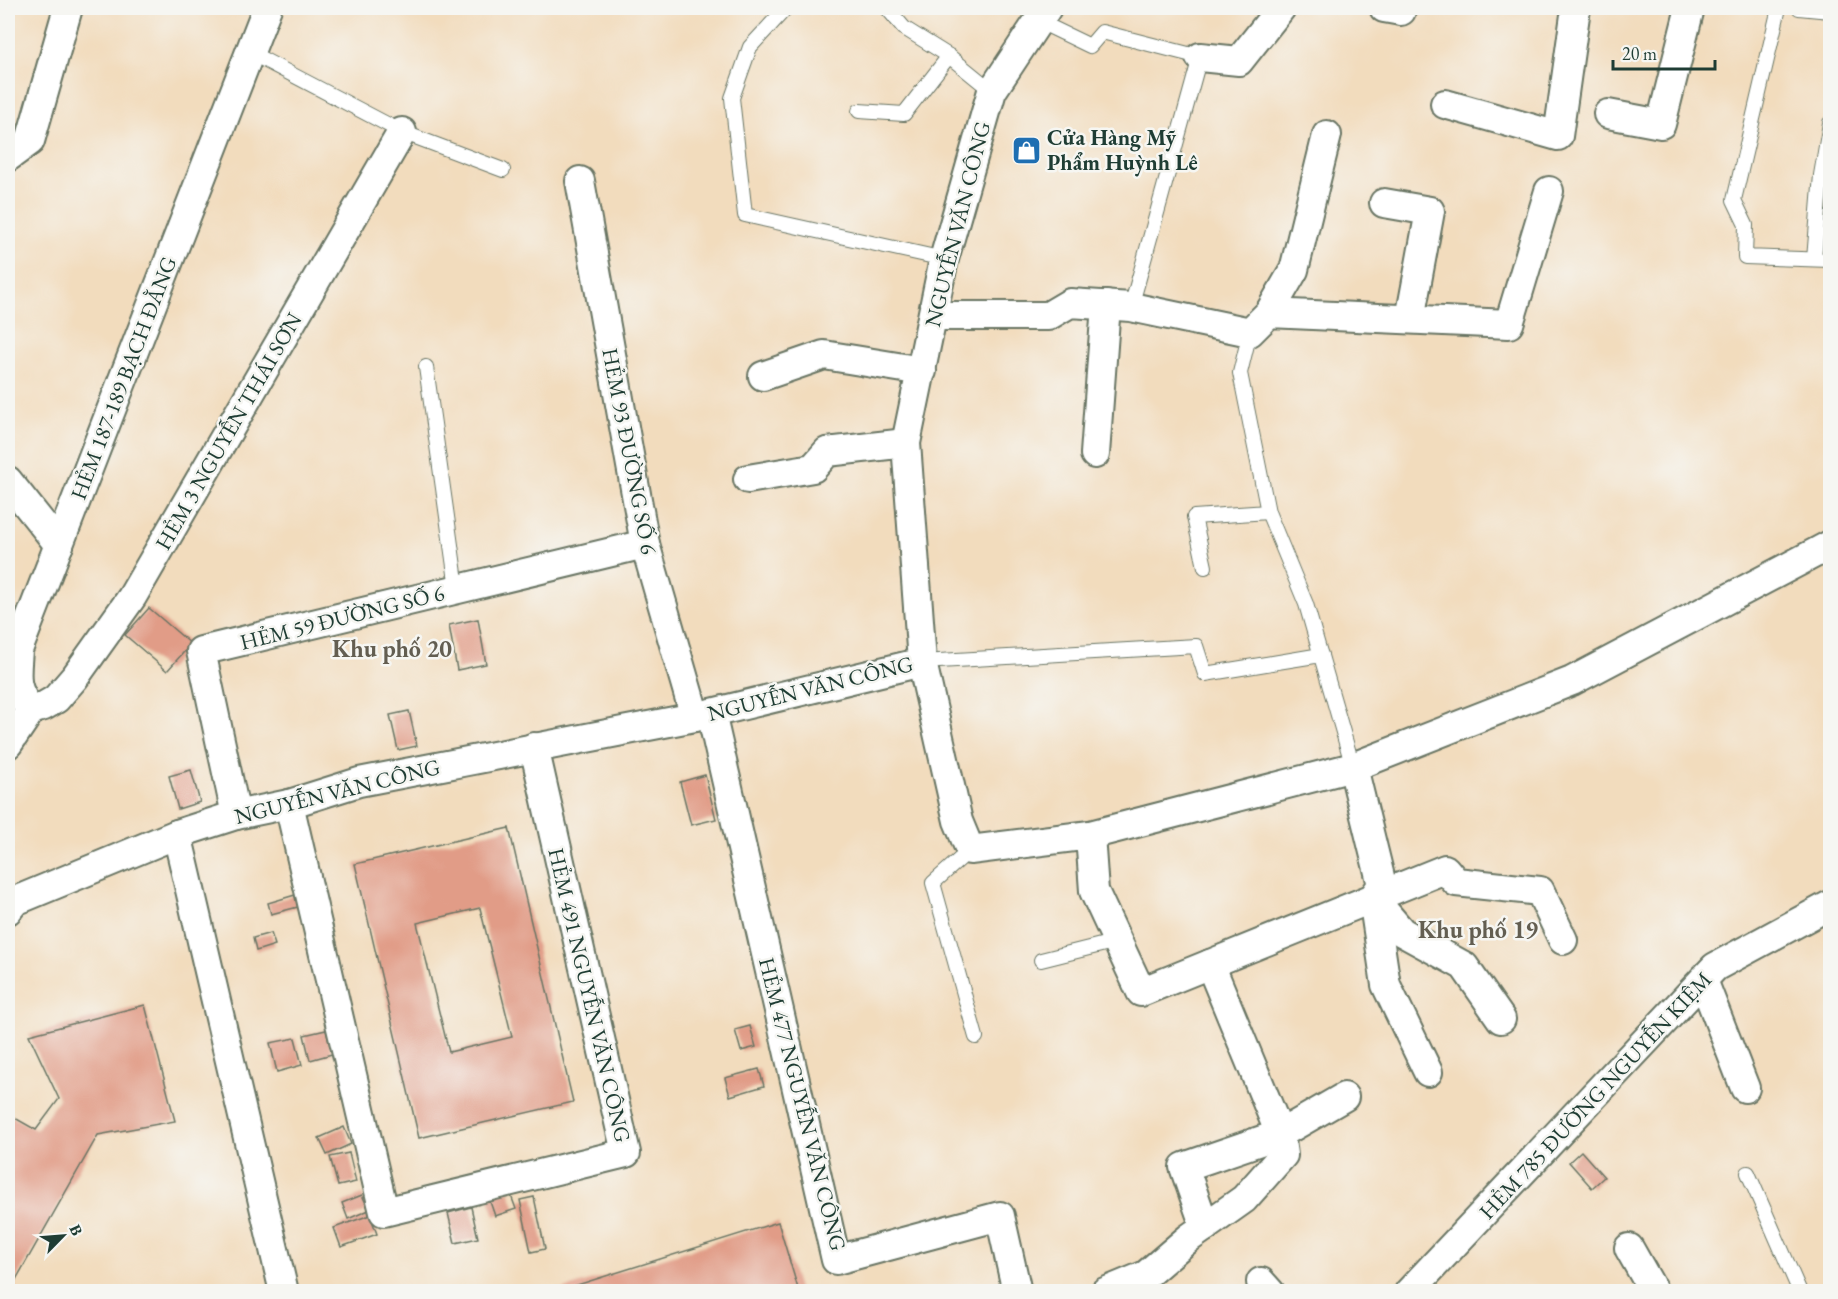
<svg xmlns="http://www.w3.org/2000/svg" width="1838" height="1299" viewBox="0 0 1838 1299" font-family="'EB Garamond',serif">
	<rect width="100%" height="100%" fill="#f6f6f2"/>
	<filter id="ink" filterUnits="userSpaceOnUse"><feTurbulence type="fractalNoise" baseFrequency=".0167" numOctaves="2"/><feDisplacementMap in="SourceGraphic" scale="12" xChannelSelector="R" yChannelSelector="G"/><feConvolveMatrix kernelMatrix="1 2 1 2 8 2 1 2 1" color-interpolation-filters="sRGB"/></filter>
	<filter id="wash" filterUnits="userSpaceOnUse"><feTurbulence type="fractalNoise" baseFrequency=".008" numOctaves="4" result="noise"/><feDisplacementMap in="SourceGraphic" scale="24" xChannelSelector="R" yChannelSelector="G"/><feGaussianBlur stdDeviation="1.35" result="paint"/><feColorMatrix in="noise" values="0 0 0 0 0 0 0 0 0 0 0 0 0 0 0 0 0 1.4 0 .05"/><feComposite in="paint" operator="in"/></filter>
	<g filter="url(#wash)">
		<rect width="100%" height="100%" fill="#f2dcbd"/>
		<g id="blocks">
			<!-- building -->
			<g fill="#e19c87" fill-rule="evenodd">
				<path d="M149,608L191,644L167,671L125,635Z"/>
				<path d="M478,619L486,664L457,670L449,625Z"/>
				<path d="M409,711L417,746L398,750L390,715Z"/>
				<path d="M191,770L200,802L178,809L169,776Z"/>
				<path d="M705,775L716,819L691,825L680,782Z"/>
				<path d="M509,828L573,1102L419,1138L355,864ZM480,908L512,1037L449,1052L417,923Z"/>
				<path d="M295,895L298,907L271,914L268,903Z"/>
				<path d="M271,933L275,945L256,951L253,938Z"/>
				<path d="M145,1005L175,1121L98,1135L14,1283L17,1292H8V1114L36,1130L59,1099L29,1035Z"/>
				<path d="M750,1026L756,1047L741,1051L735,1030Z"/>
				<path d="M326,1030L332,1054L310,1060L304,1035Z"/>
				<path d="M295,1038L302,1065L277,1072L270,1043Z"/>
				<path d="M759,1069L764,1086L730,1096L725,1078Z"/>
				<path d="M344,1127L351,1144L327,1155L319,1138Z"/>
				<path d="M1581,1151L1604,1177L1592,1188L1569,1162Z"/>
				<path d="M349,1153L356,1182L338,1186L330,1157Z"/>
				<path d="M509,1190L516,1209L495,1216L488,1196Z"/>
				<path d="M362,1195L369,1210L348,1219L342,1203Z"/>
				<path d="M534,1197L545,1249L531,1252L520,1200Z"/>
				<path d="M471,1207L478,1238L455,1243L448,1213Z"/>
				<path d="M370,1215L377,1234L341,1247L334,1228Z"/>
				<path d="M778,1222L799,1292H558V1291Z"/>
			</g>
		</g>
	</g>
	<g filter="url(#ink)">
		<use href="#blocks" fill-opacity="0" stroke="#697564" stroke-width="1.5"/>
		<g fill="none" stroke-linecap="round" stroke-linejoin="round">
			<defs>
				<g id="service">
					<path d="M786,8L750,47L732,98L745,215L944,259"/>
					<path d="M887,8L904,28L949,56L992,91"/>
					<path d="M1779,8L1734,200L1746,225L1745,257L1830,260"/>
					<path d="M1799,8L1830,11"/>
					<path d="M1038,21L1090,46L1102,32L1200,57L1131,307"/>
					<path d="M249,52L402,132L503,170"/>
					<path d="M859,111L904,114L949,56"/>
					<path d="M1814,259L1821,175L1830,123"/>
					<path d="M1250,332L1240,373L1268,512L1306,604L1353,767"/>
					<path d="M426,367L457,588"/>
					<path d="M1205,567L1194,517L1268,512"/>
					<path d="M922,662L1196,646L1205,674L1321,655"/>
					<path d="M970,850L933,883L976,1037"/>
					<path d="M1041,960L1117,941"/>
					<path d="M1748,1173L1800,1292"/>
				</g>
				<g id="minor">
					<path d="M1384,8L1401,11"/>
					<path d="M1200,57L1239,61L1281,8"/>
					<path d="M1445,104L1558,136L1576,8"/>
					<path d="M1608,114L1661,124L1690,8"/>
					<path d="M8,157L30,141L68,8"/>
					<path d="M580,181L645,544L695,717"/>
					<path d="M1384,203L1430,211L1410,319"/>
					<path d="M1269,313L1294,270L1327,135"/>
					<path d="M933,316H1048L1070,303L1131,307L1250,332L1269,313L1509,324L1549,191"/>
					<path d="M763,376L824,355L922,371"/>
					<path d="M1095,454L1106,305"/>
					<path d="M748,479L813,468L827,452L906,443"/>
					<path d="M8,481L59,545"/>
					<path d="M922,662L958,821L970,850L1090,835L1353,767L1572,681L1830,545"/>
					<path d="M31,710C13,688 16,677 18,650L267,8"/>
					<path d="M31,710L44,706L56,699L75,677L132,597L402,132"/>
					<path d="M711,713L836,1260L1000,1216L1017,1292"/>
					<path d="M8,744L31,710"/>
					<path d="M1353,767L1382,885L1373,898L1386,985L1428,1072"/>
					<path d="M289,804L384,1212L626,1153L534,747"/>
					<path d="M236,815L201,651L645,544"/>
					<path d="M177,834L284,1292"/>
					<path d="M1090,835L1094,891L1141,992L1210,964L1280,1134L1283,1155L1244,1199L1189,1238L1146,1275L1105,1292"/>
					<path d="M1373,898L1402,932L1464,966L1501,1019"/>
					<path d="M8,910L15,901L177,834L236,815L289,804L359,782L695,717L922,662L906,443L944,259L992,91L1047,8"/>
					<path d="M1210,964L1445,869L1456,882L1540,891L1563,940"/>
					<path d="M1703,980L1745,1088"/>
					<path d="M1205,1227L1184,1167L1280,1134L1344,1097"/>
					<path d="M1629,1248L1654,1292"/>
					<path d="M1261,1282L1270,1292"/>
					<path d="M1409,1292L1715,967L1830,905"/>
				</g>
			</defs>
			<!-- service casing -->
			<use href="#service" stroke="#697564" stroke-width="16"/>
			<!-- minor casing -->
			<use href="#minor" stroke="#697564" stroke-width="32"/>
			<!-- service -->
			<use href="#service" stroke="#fff" stroke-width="14"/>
			<!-- minor -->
			<use href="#minor" stroke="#fff" stroke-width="28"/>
		</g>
	</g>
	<!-- icons -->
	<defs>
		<symbol id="shop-square" viewBox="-11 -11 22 22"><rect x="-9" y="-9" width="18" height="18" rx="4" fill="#1f6fb2" stroke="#f6f6f2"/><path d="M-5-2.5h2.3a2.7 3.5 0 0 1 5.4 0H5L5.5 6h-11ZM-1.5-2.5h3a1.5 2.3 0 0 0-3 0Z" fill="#fff"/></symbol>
	</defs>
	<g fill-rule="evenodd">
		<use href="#shop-square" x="1010" y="134" width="33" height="33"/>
	</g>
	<g text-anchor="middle" stroke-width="5" stroke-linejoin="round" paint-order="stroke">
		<!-- poi labels -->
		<g font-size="22" font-weight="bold" fill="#1f3d34" stroke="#f6f6f2" text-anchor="start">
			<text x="1047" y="145">Cửa Hàng Mỹ<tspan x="1047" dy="25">Phẩm Huỳnh Lê</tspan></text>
		</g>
		<!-- street labels -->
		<g font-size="22" fill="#1f3d34" stroke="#f6f6f2">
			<text transform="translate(957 224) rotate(-76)" y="8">NGUYỄN VĂN CÔNG</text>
			<text transform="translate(123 378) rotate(-69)" y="8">HẺM 187-189 BẠCH ĐẰNG</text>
			<text transform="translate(228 431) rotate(-60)" y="8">HẺM 3 NGUYỄN THÁI SƠN</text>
			<text transform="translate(630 451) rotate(79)" y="8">HẺM 93 ĐƯỜNG SỐ 6</text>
			<text transform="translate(342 617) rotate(-14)" y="8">HẺM 59 ĐƯỜNG SỐ 6</text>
			<text transform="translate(810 688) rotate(-14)" y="8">NGUYỄN VĂN CÔNG</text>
			<text transform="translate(337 791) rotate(-14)" y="8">NGUYỄN VĂN CÔNG</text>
			<text transform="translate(590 995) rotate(77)" y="8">HẺM 491 NGUYỄN VĂN CÔNG</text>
			<text transform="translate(1595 1095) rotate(-47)" y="8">HẺM 785 ĐƯỜNG NGUYỄN KIỆM</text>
			<text transform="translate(803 1104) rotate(76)" y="8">HẺM 477 NGUYỄN VĂN CÔNG</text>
		</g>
		<!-- neighbourhood labels -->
		<g font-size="24" font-weight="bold" fill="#635e51" stroke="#f6f6f2">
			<text x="392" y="657">Khu phố 20</text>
			<text x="1478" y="938">Khu phố 19</text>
		</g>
	</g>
	<!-- margin -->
	<rect width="1838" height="1299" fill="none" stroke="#f6f6f2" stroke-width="30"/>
	<!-- north arrow -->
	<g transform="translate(63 1236) rotate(65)" stroke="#f6f6f2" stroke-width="4.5" paint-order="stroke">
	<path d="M0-4.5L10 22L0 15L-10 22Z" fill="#1f3d34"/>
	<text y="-9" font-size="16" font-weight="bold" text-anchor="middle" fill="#1f3d34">B</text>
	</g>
	<!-- scale -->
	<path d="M1613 60v9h102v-9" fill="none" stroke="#1f3d34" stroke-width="3"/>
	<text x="1622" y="60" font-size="18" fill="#1f3d34" stroke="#f6f6f2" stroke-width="4.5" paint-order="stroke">20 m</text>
</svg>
